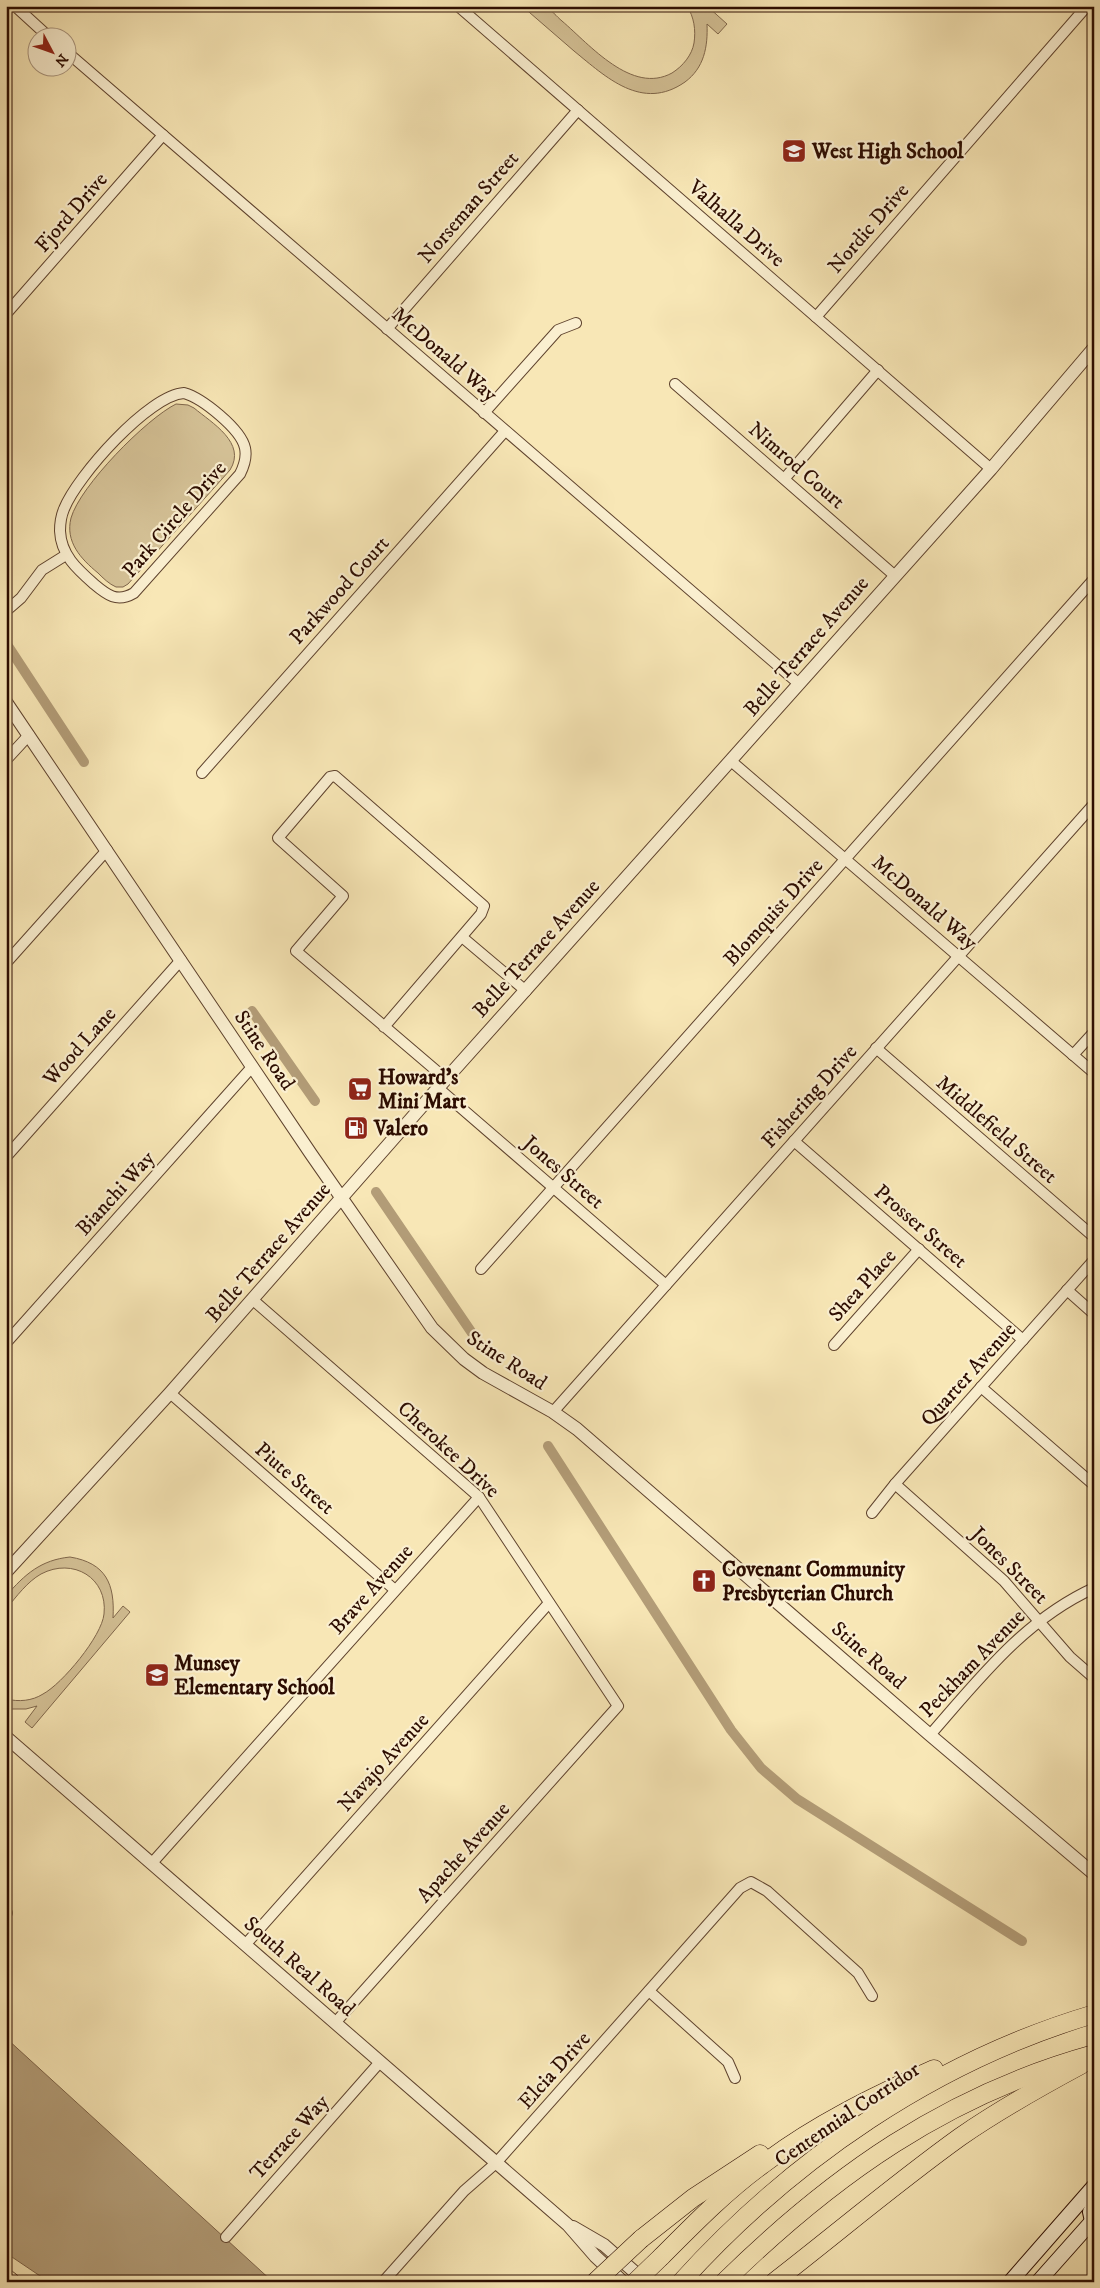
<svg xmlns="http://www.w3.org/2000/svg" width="1100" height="2288" viewBox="0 0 1100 2288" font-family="'IM FELL DW Pica',serif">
	<rect width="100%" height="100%" fill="#f8e7b6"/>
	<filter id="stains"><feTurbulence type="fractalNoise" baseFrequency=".004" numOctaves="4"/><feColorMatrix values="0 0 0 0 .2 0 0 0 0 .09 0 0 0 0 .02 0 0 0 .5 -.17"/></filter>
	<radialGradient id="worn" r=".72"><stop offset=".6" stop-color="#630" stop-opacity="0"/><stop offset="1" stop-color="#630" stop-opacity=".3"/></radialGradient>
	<!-- green -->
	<g fill="#d5c297" stroke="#80674c">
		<path d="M522,6C528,6 539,4 545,7C551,9 557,17 562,21C590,45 632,95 672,73C683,66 692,55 694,43C696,30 694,17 687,6H707L727,24L718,34L707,24C708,47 704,68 685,82C642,112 606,77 574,51C557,36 539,21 522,6Z"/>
		<path d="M176,404L188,405L194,408C212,423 247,443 230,470L128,584L123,587H116C109,584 103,578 98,573C81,559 65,542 71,518C80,486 146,419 176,404Z"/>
		<path d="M70,1557C106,1563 115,1584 113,1618L123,1606L130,1612L32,1728L25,1722L37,1706L26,1709H6V1699C19,1702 32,1701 43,1694C62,1684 102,1636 104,1614C108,1578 73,1557 41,1574C27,1582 17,1596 6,1609V1596C25,1574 41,1560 70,1557Z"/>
	</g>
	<!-- water -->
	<path fill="#b39d78" stroke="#7d6348" d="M6,2038L273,2282H49L6,2253Z"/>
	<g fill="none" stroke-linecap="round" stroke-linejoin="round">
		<!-- canal -->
		<g stroke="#b39d78" stroke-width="10">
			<path d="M6,643L84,762"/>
			<path d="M252,1011L315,1101"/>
			<path d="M376,1192L472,1333"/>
			<path d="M548,1446L731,1730L761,1768L797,1799L1022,1941"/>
		</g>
		<defs>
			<g id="minor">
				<path d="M15,6L50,38"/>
				<path d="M458,6L991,469"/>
				<path d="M68,53L798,683"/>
				<path d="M6,314L163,135"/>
				<path d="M816,317L1087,6"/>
				<path d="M387,329L578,110"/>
				<path d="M675,384L894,575"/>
				<path d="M184,393C202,398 241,429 245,448C247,457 244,466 240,474L134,593C117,603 107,595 94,584C77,569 61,555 60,531C60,524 61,516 64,509C77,476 149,395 184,393Z"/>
				<path d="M484,413L558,330L576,323"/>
				<path d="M785,478L878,370"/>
				<path d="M6,611L21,598L42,570L66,555"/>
				<path d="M6,760L29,735"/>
				<path d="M731,761L1094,1073"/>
				<path d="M202,773L505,431"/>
				<path d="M462,937L526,991"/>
				<path d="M6,963L107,850"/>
				<path d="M384,1027L481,914L484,906L335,776L330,777L278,838L343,896L296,951L446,1079"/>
				<path d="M876,1048L1094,1237"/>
				<path d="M1073,1055L1094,1032"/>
				<path d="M438,1088L666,1285"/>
				<path d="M794,1141L1023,1340"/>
				<path d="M6,1157L181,960"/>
				<path d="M481,1269L1094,579"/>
				<path d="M1067,1290L1094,1314"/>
				<path d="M253,1300L479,1497L618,1706L335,2023"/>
				<path d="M6,1343L252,1067"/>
				<path d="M834,1345L919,1249"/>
				<path d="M981,1387L1094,1485"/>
				<path d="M170,1393L395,1590"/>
				<path d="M553,1412L1094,804"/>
				<path d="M895,1484L1004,1581L1070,1657L1094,1678"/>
				<path d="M872,1513L895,1484L1094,1260"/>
				<path d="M930,1735C979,1679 1024,1620 1094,1588"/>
				<path d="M152,1863L479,1497"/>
				<path d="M6,1913H7"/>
				<path d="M245,1945L549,1603"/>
				<path d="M649,1991L728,2062L735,2078"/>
				<path d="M226,2237L380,2062"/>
				<path d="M383,2282L464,2191L496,2163L740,1888L751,1882L767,1891L858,1973L872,1996"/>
			</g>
			<g id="tertiary">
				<path d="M6,702L311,1154L432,1328L464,1359L483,1373L553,1412L577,1429L930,1735L1094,1874"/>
				<path d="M6,1572L170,1393L438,1088L991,469L1094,348"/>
				<path d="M6,1737L568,2225L595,2256L623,2282"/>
				<path d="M573,2227L604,2245L646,2282"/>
			</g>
			<g id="secondary">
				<path d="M1092,2221L1090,2212L1094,2204"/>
				<path d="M1010,2282L1094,2186"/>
				<path d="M1038,2282L1094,2219"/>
			</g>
			<g id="motorway">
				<path d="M641,2239L693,2198L760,2154"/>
				<path d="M661,2257C693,2225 725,2192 762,2165C814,2125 874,2096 934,2069"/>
				<path d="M6,2278L11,2282"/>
				<path d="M681,2282C792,2159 935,2061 1094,2014"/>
				<path d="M724,2282C832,2176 946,2095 1094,2054"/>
				<path d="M774,2282C836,2234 896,2183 960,2137C999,2110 1040,2087 1081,2065"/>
			</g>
		</defs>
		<!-- minor casing -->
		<use href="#minor" stroke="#5f432e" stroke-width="12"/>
		<!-- tertiary casing -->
		<use href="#tertiary" stroke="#5f432e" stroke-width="14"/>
		<!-- secondary casing -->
		<use href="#secondary" stroke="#2c0c00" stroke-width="16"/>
		<!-- motorway casing -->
		<use href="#motorway" stroke="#2c0c00" stroke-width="19"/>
		<!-- minor -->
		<use href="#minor" stroke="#faefd0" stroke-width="10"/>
		<!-- tertiary -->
		<use href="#tertiary" stroke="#faefd0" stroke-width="12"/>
		<!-- secondary -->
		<use href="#secondary" stroke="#faefd0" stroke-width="14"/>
		<!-- motorway -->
		<use href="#motorway" stroke="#f8e7b6" stroke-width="18"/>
		<defs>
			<g id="motorway-bridge">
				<path d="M595,2282L641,2239"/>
				<path d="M635,2282L661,2257"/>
			</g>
		</defs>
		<!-- motorway-bridge casing -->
		<use href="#motorway-bridge" stroke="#2c0c00" stroke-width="19" stroke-linecap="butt"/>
		<!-- motorway-bridge -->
		<use href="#motorway-bridge" stroke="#f8e7b6" stroke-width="18"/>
	</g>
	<!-- icons -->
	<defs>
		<symbol id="school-square" viewBox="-11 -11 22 22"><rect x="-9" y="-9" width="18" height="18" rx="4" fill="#8f2418" stroke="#faefd0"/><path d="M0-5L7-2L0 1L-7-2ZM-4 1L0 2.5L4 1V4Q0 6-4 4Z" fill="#fff"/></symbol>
		<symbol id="supermarket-square" viewBox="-11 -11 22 22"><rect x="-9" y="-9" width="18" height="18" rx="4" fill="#8f2418" stroke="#faefd0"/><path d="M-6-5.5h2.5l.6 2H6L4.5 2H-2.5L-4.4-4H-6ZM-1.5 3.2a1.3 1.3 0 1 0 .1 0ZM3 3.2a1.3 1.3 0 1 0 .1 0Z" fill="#fff"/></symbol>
		<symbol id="fuel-square" viewBox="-11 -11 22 22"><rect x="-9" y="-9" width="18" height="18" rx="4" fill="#8f2418" stroke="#faefd0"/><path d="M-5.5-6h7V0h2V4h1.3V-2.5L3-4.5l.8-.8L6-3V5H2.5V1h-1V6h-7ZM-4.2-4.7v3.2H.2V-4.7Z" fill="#fff"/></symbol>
		<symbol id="church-square" viewBox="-11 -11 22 22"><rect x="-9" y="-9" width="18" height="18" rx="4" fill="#8f2418" stroke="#faefd0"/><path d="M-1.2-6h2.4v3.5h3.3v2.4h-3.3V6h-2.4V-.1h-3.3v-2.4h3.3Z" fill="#fff"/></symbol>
	</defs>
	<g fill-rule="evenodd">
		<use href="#school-square" x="780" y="137" width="28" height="28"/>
		<use href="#supermarket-square" x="346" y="1075" width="28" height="28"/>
		<use href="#fuel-square" x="342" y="1114" width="28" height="28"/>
		<use href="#church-square" x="690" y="1567" width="28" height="28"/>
		<use href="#school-square" x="143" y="1661" width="28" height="28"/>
	</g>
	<g text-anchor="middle" stroke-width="4.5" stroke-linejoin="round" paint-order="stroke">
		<!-- poi labels -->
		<g font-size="21" font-weight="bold" fill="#2c0c00" stroke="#faefd0" text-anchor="start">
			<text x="812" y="158">West High School</text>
			<text x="378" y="1084">Howard's<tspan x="378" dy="24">Mini Mart</tspan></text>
			<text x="374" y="1135">Valero</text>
			<text x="722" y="1576">Covenant Community<tspan x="722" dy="24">Presbyterian Church</tspan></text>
			<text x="174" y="1670">Munsey<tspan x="174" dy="24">Elementary School</tspan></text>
		</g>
		<!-- street labels -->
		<g font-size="21" fill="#2c0c00" stroke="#faefd0">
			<text transform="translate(468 207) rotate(-49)" y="7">Norseman Street</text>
			<text transform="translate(71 212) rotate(-49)" y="7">Fjord Drive</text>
			<text transform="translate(737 223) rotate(41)" y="7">Valhalla Drive</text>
			<text transform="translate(868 228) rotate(-49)" y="7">Nordic Drive</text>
			<text transform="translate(445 354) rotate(41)" y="7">McDonald Way</text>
			<text transform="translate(797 465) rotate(41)" y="7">Nimrod Court</text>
			<text transform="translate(174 519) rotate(-49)" y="7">Park Circle Drive</text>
			<text transform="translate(339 590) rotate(-48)" y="7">Parkwood Court</text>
			<text transform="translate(806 646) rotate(-49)" y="7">Belle Terrace Avenue</text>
			<text transform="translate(925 902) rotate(41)" y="7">McDonald Way</text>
			<text transform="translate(773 912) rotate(-48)" y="7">Blomquist Drive</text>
			<text transform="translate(536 948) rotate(-48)" y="7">Belle Terrace Avenue</text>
			<text transform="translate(79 1046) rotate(-48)" y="7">Wood Lane</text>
			<text transform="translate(265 1050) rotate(56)" y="7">Stine Road</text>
			<text transform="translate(809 1096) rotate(-48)" y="7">Fishering Drive</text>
			<text transform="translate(997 1129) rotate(41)" y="7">Middlefield Street</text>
			<text transform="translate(564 1172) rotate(41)" y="7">Jones Street</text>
			<text transform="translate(115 1193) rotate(-48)" y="7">Bianchi Way</text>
			<text transform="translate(921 1226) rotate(41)" y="7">Prosser Street</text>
			<text transform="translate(268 1252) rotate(-49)" y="7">Belle Terrace Avenue</text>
			<text transform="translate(862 1285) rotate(-48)" y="7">Shea Place</text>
			<text transform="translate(507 1360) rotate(33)" y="7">Stine Road</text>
			<text transform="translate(968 1374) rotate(-48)" y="7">Quarter Avenue</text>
			<text transform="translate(449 1449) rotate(43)" y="7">Cherokee Drive</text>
			<text transform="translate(295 1478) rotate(41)" y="7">Piute Street</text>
			<text transform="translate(1010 1565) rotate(45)" y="7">Jones Street</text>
			<text transform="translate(371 1589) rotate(-48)" y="7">Brave Avenue</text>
			<text transform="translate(869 1655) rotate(41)" y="7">Stine Road</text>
			<text transform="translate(972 1663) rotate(-46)" y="7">Peckham Avenue</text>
			<text transform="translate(383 1762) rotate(-48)" y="7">Navajo Avenue</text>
			<text transform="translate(463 1852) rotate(-48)" y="7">Apache Avenue</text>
			<text transform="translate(300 1966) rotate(41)" y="7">South Real Road</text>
			<text transform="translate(554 2070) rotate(-48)" y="7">Elcia Drive</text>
			<text transform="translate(847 2114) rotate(-34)" y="7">Centennial Corridor</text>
			<text transform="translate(289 2137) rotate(-48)" y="7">Terrace Way</text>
		</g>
	</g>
	<!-- margin -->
	<rect width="1100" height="2288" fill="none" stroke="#f8e7b6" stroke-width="25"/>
	<rect x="8" y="8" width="1085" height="2273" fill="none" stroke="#2c0c00" stroke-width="2.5"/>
	<rect x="12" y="12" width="1075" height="2263" fill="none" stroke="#2c0c00"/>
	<!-- north arrow -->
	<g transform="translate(52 52) rotate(131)"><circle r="24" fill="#faefd0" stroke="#a8947d"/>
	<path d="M0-4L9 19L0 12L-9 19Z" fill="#8f2418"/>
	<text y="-8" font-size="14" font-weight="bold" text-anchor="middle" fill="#2c0c00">N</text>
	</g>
	<rect width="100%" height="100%" filter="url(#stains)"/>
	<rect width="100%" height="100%" fill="url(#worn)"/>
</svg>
